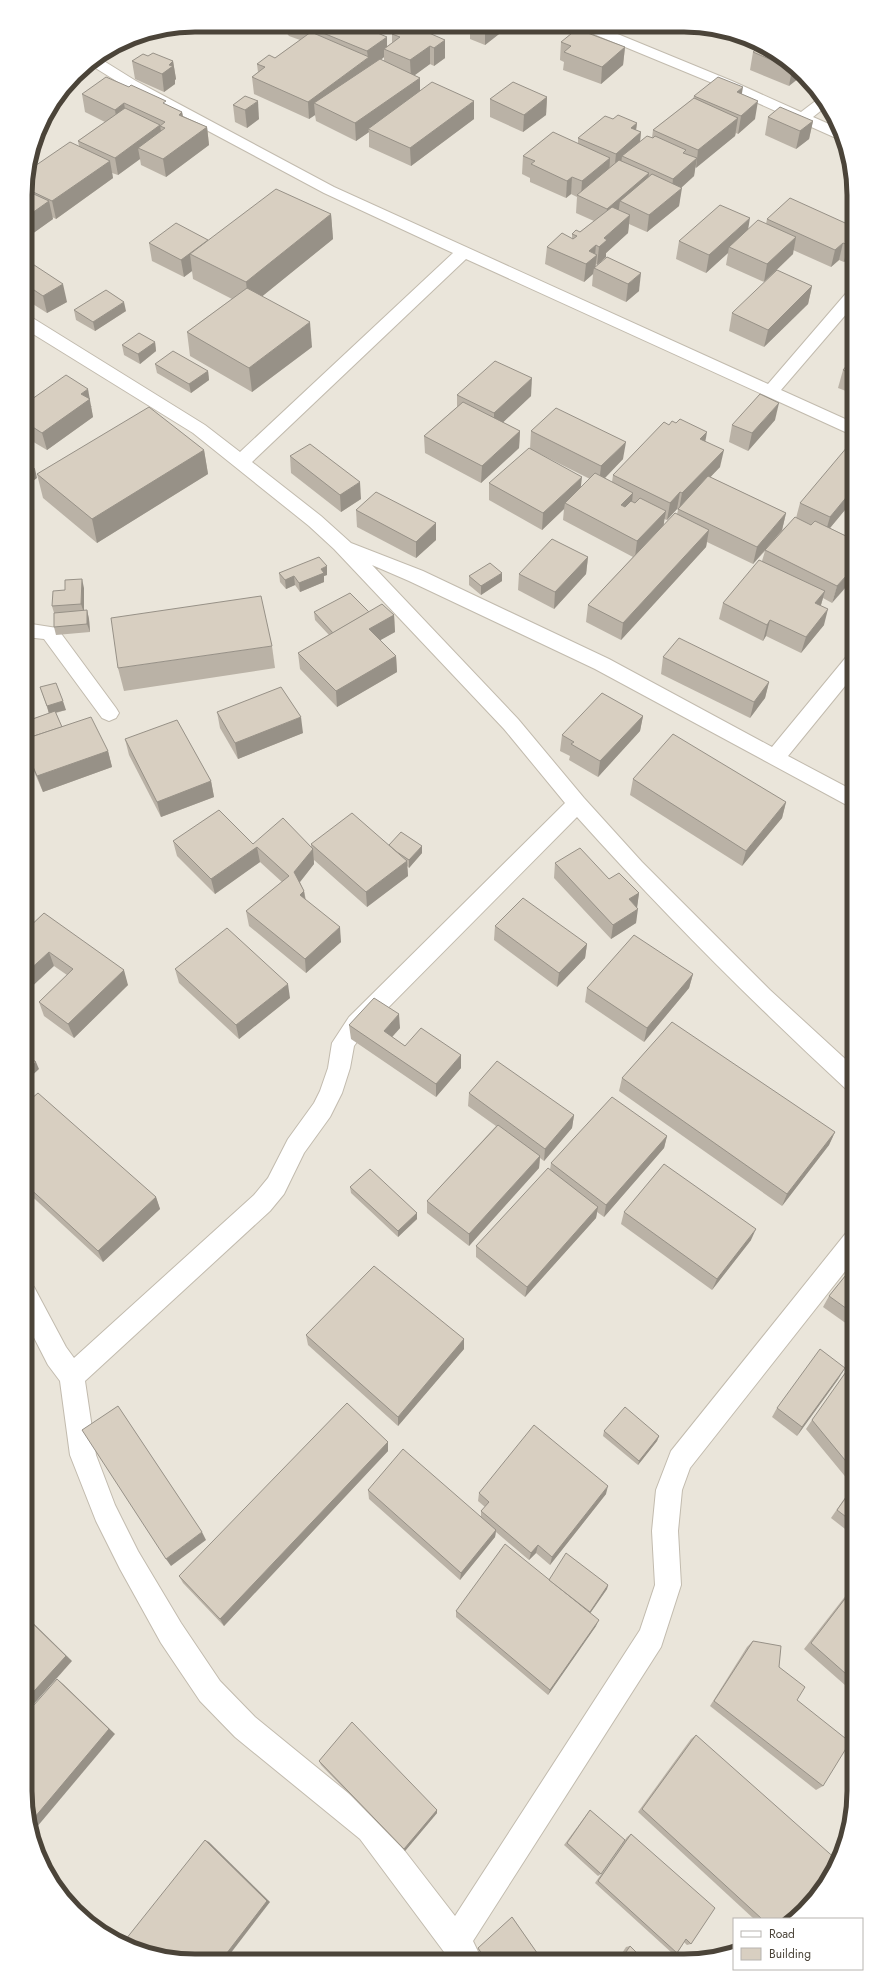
<svg xmlns="http://www.w3.org/2000/svg" width="879" height="1986" viewBox="0 0 879 1986" font-family="Jost,sans-serif">
	<rect width="100%" height="100%" fill="#f6f3ec"/>
	<!-- residential -->
	<path fill="#eae5da" d="M195,25L717,28L759,42L796,67L825,101L848,151L854,195V1802L841,1856L812,1903L794,1919H734V1953L728,1955L684,1961L162,1958L120,1943L83,1919L54,1885L31,1835L25,1791V184L43,120L83,67L130,38Z"/>
	<g fill="none" stroke-linecap="round" stroke-linejoin="round">
		<defs>
			<g id="minor">
				<path d="M582,27L603,28L732,81L801,112L822,96L828,105L813,117L838,128L843,139L836,138L722,87L584,30Z"/>
				<path d="M99,58L136,81L334,187L768,384L848,291L854,290V305L781,390L854,423V436L466,259L252,462L321,516L351,543L423,571L609,659L772,747L847,656L854,654V675L788,756L854,791V809L595,669L409,581L372,565L518,719L584,798L642,862L770,990L854,1067V1092L846,1089C752,1002 662,912 577,817L365,1031L354,1046L350,1068L342,1093L330,1117L304,1153L284,1194L270,1211L85,1381L96,1455L115,1505L138,1551L181,1623L220,1681L255,1717L380,1819L455,1916L640,1630L655,1585L652,1531L656,1490L671,1451L846,1233L854,1230V1260L690,1468L682,1490L678,1531L681,1585L661,1647L473,1941L482,1960H450L360,1839L235,1737L200,1701L161,1643L120,1569L96,1521L70,1455L60,1381L48,1365L25,1320V1283L34,1287L66,1347L74,1358L254,1195L268,1178L288,1139L314,1103L320,1091L328,1068L332,1043L349,1017L565,803L504,729L334,549L309,526L193,433L25,329V316L31,317L205,425L240,452L453,253L324,193L126,87L89,64Z"/>
				<path d="M25,623L57,628L116,708L119,713L116,718L109,721L102,718L44,639L25,637Z"/>
			</g>
		</defs>
		<!-- minor casing -->
		<use href="#minor" stroke="#c2bbae" stroke-width="2"/>
		<!-- minor -->
		<use href="#minor" fill="#fff" fill-rule="evenodd"/>
	</g>
	<!-- wall -->
	<g fill="#bab2a6" fill-rule="evenodd">
		<path d="M281,26H361L387,46L392,43V34L445,40V58L434,66L430,64L414,75L420,78V91L474,119L411,166L369,147V132L356,141L316,121L315,115L309,119L254,94L252,77L258,72L257,64L275,58L300,40L289,36ZM384,57V61L381,60Z"/>
		<path d="M470,27H508L485,45L470,39Z"/>
		<path d="M669,28H689L683,33Z"/>
		<path d="M561,42L625,47L623,65L601,84L563,70L564,62L560,60Z"/>
		<path d="M753,52L796,67L789,86L750,70Z"/>
		<path d="M148,56L173,61L176,79L175,80V84L164,92L135,79L132,61Z"/>
		<path d="M82,94L166,105L182,112L183,116L207,127L209,145L166,177L141,165L140,159L118,175L112,173L113,178L56,219L52,217L53,219L25,239V184L79,146L78,141L105,122L85,112Z"/>
		<path d="M742,94L755,119L738,134L736,133L735,136L695,168L694,176L681,188L679,206L647,232L629,224L628,233L606,253V257L597,265L596,264V267L607,257L639,291L626,302L592,286L593,274L584,282L545,264L547,247L572,238V234L580,232L594,221L576,213L577,197L571,194L566,198L530,182V178L522,174L523,156L578,143V138L613,119L637,123L636,130L641,132L640,142L652,138L653,130L693,99L694,96Z"/>
		<path d="M245,96L259,119L247,128L235,122L233,105Z"/>
		<path d="M547,97L546,115L523,132L490,117V99Z"/>
		<path d="M768,117L813,121L809,139L796,149L765,135Z"/>
		<path d="M331,214L333,239L262,296L312,347L252,392L190,356L187,332L232,299L193,279L192,271L184,277L152,261L149,243L208,240Z"/>
		<path d="M767,219L854,227V247L853,248L851,255L844,262L839,260L831,267L793,250V254L764,282L726,265L728,253L706,273L676,259L679,241L748,230L766,224Z"/>
		<path d="M25,259L67,302L47,313L25,299Z"/>
		<path d="M812,286L808,304L764,347L729,331L732,313Z"/>
		<path d="M74,310L126,311L95,331L76,320Z"/>
		<path d="M155,342L156,351L140,364L124,355L122,345Z"/>
		<path d="M854,357V394L838,388L843,370Z"/>
		<path d="M155,364L208,371L209,380L191,393L157,373Z"/>
		<path d="M457,395L531,396L503,422L520,431L519,448L481,483L425,453L424,436L457,407Z"/>
		<path d="M25,404L92,406L91,407L93,417L47,450L25,437Z"/>
		<path d="M775,420L748,451L729,442L732,425Z"/>
		<path d="M531,431L623,459L605,478L612,482L613,475L705,441L720,467L710,477L786,513L782,530L796,518L800,503L854,448V499L830,528L852,539L832,603L823,598L821,605L824,625L801,653L766,636L763,641L719,619L723,603L762,561L765,551L753,564L707,542L706,547L621,640L586,622L588,605L633,557L563,520L564,509L542,530L489,500V483L581,487L590,479L530,449ZM677,509L678,510L677,514L664,525V519L667,520Z"/>
		<path d="M204,450L208,474L97,543L43,498L37,474Z"/>
		<path d="M290,456L361,499L341,512L291,473Z"/>
		<path d="M356,510L436,523V540L416,558L357,527Z"/>
		<path d="M588,557L586,574L554,609L518,590L519,574Z"/>
		<path d="M279,573L327,575L324,576V582L300,592L295,585L286,589L280,582Z"/>
		<path d="M469,576L502,581L481,595L469,585Z"/>
		<path d="M84,588V611L87,610L89,619L90,632L56,635L54,627V613L52,606L65,590Z"/>
		<path d="M314,612H369L394,615L395,632L380,640L396,656L397,672L337,707L300,669L298,653L329,635L315,620Z"/>
		<path d="M272,646L275,668L124,691L118,668Z"/>
		<path d="M663,657L769,682L765,698L750,718L661,674Z"/>
		<path d="M40,687L66,710L56,713L62,727L108,751L112,767L43,792L25,751V739L33,737L27,721L49,713Z"/>
		<path d="M217,712L303,733L238,759L220,728Z"/>
		<path d="M643,716L640,731L598,777L569,760L570,756L560,751L562,735Z"/>
		<path d="M125,739L211,781L214,797L161,817L129,755Z"/>
		<path d="M633,779L786,802L782,818L742,866L630,795Z"/>
		<path d="M173,841L253,844L311,847V844L389,845L422,853L409,868L407,866L408,876L367,907L314,860V864L300,882L304,891L306,900L341,942L306,973L249,926L246,911L282,882L260,862L215,894L177,856Z"/>
		<path d="M555,863L609,879L639,893L637,907L636,923L611,939L554,878Z"/>
		<path d="M495,926L587,944L585,958L557,987L494,940Z"/>
		<path d="M25,931L128,985L74,1038L44,1016L39,1002L67,975L54,966Z"/>
		<path d="M175,969L290,998L239,1039L179,983Z"/>
		<path d="M693,974L689,988L644,1042L585,1002L587,988Z"/>
		<path d="M349,1025L400,1028L392,1037L405,1046L461,1068L436,1097L351,1039Z"/>
		<path d="M622,1078L835,1132L829,1145L782,1206L619,1091Z"/>
		<path d="M469,1093L574,1115L572,1128L544,1161L540,1158L539,1168L469,1246L427,1213V1201L496,1126L468,1106Z"/>
		<path d="M25,1104L156,1197L160,1209L103,1262L25,1190Z"/>
		<path d="M667,1136L664,1148L604,1217L597,1212L596,1218L525,1297L476,1257V1246L550,1170L551,1163Z"/>
		<path d="M350,1187L417,1219L398,1237L351,1193Z"/>
		<path d="M624,1212L751,1240L712,1290L621,1224Z"/>
		<path d="M854,1265V1329L823,1307L829,1296Z"/>
		<path d="M306,1335L464,1339V1349L398,1426L308,1345Z"/>
		<path d="M854,1338V1353L847,1348Z"/>
		<path d="M854,1373V1536L831,1518L853,1486L806,1429L812,1420Z"/>
		<path d="M839,1378L797,1436L772,1417L777,1408Z"/>
		<path d="M604,1431L659,1436L657,1441L638,1465L603,1436Z"/>
		<path d="M388,1442V1451L224,1626L183,1583L179,1576Z"/>
		<path d="M368,1490L481,1516V1511L485,1507L478,1501L479,1493L606,1494L550,1565L536,1553L529,1560L496,1532L495,1537L460,1580L369,1499Z"/>
		<path d="M549,1580L608,1585L607,1589L590,1613L596,1626L548,1695L456,1617V1611Z"/>
		<path d="M854,1585V1693L804,1649Z"/>
		<path d="M753,1641L797,1700L823,1786L816,1790L710,1706L747,1647Z"/>
		<path d="M696,1735L794,1919H754L638,1812L691,1739Z"/>
		<path d="M319,1761L437,1810V1813L405,1851L321,1765Z"/>
		<path d="M590,1810L601,1874L598,1876L564,1845Z"/>
		<path d="M631,1834L691,1944L687,1945L684,1942L677,1953H672L595,1883L627,1837Z"/>
		<path d="M512,1917L542,1960H485L478,1949Z"/>
		<path d="M630,1946L645,1961H617L626,1947Z"/>
	</g>
	<!-- shaded-wall -->
	<g fill="#979187">
		<path d="M485,27H508L485,45Z"/>
		<path d="M683,28H689L683,33Z"/>
		<path d="M387,37V50L384,49V57L370,68L314,103L315,115L309,119L308,102L368,58L367,51Z"/>
		<path d="M445,40V58L434,66V48Z"/>
		<path d="M430,46V64L411,78L410,60Z"/>
		<path d="M625,47L623,65L601,84L602,67Z"/>
		<path d="M173,61L176,79L175,80V84L164,92L162,74L169,65Z"/>
		<path d="M795,66L803,75L789,86L792,69Z"/>
		<path d="M420,78V96L368,129L369,132L356,141L355,123Z"/>
		<path d="M743,87L740,105L737,92Z"/>
		<path d="M547,97L546,115L523,132L524,115Z"/>
		<path d="M258,101L259,119L247,128L245,110Z"/>
		<path d="M474,101V119L411,166L410,148Z"/>
		<path d="M758,101L755,119L738,134L741,116Z"/>
		<path d="M124,103L127,121L118,128L115,110Z"/>
		<path d="M182,112L185,130L179,115Z"/>
		<path d="M738,118L735,136L696,168L698,150Z"/>
		<path d="M813,121L809,139L796,149L800,131Z"/>
		<path d="M637,123L635,137L641,132L639,150L622,156L621,165L614,172L616,154L631,128Z"/>
		<path d="M160,125L163,143L138,148L140,159L118,175L115,158Z"/>
		<path d="M207,127L209,145L166,177L163,159Z"/>
		<path d="M610,158L609,176L581,197L582,181Z"/>
		<path d="M697,158L694,176L671,197L673,179Z"/>
		<path d="M110,161L113,178L56,219L52,201Z"/>
		<path d="M649,173L647,191L620,201L618,215L606,226L607,209Z"/>
		<path d="M572,177L571,194L566,198L567,181Z"/>
		<path d="M682,188L679,206L647,232L649,215Z"/>
		<path d="M49,201L53,219L25,239V218Z"/>
		<path d="M331,214L333,239L249,307L246,282Z"/>
		<path d="M630,215L628,233L606,253V257L597,265L599,247L604,238Z"/>
		<path d="M750,218L747,236L729,247L728,253L706,273L709,255Z"/>
		<path d="M854,233V247L853,248L851,255L844,262L848,245L852,236Z"/>
		<path d="M796,237L793,254L764,282L767,264Z"/>
		<path d="M208,240L190,254L192,271L184,277L181,260Z"/>
		<path d="M843,243L839,260L831,267L835,250Z"/>
		<path d="M596,245L595,256L597,255L595,269L594,268L593,274L584,282L586,264L589,251Z"/>
		<path d="M641,273L639,291L626,302L628,284Z"/>
		<path d="M63,284L67,302L47,313L43,296Z"/>
		<path d="M812,286L808,304L764,347L768,330Z"/>
		<path d="M124,302L126,311L95,331L93,322Z"/>
		<path d="M310,322L312,347L252,392L249,368Z"/>
		<path d="M155,342L156,351L140,364L138,354Z"/>
		<path d="M25,352L27,359L25,360Z"/>
		<path d="M208,371L209,380L191,393L189,384Z"/>
		<path d="M532,378L531,396L494,431V413Z"/>
		<path d="M88,389L93,417L47,450L42,433L81,394Z"/>
		<path d="M779,403L775,420L748,451L752,433Z"/>
		<path d="M520,431L519,448L481,483L482,466Z"/>
		<path d="M707,432L704,449L700,439Z"/>
		<path d="M626,442L623,459L599,484L601,466Z"/>
		<path d="M204,450L208,474L97,543L92,519Z"/>
		<path d="M724,450L720,467L679,510L682,493Z"/>
		<path d="M35,469L37,478L25,487V476Z"/>
		<path d="M582,477L580,494L565,503L564,509L542,530L543,513Z"/>
		<path d="M360,482L361,499L341,512L340,495Z"/>
		<path d="M854,488V499L825,534L830,517Z"/>
		<path d="M680,492L677,509L667,520L670,503Z"/>
		<path d="M633,493L631,510L621,505Z"/>
		<path d="M666,511L663,528L635,557L637,541Z"/>
		<path d="M786,513L782,530L753,564L757,547Z"/>
		<path d="M436,523V540L416,558V542Z"/>
		<path d="M709,530L706,547L621,640L623,623Z"/>
		<path d="M852,539L847,556L848,544Z"/>
		<path d="M588,557L586,574L554,609L555,592Z"/>
		<path d="M327,566V575L324,576V582L300,592L299,583L321,569Z"/>
		<path d="M854,567V578L832,603L837,586Z"/>
		<path d="M502,573V581L481,595V586Z"/>
		<path d="M294,576L295,585L286,589L285,580Z"/>
		<path d="M82,579L84,588V613L81,604Z"/>
		<path d="M825,591L820,608L815,603Z"/>
		<path d="M828,609L824,625L801,653L806,637Z"/>
		<path d="M87,610L89,619L90,632L87,624Z"/>
		<path d="M394,615L395,632L370,646L369,629Z"/>
		<path d="M770,620L766,636L763,641L767,625Z"/>
		<path d="M396,656L397,672L337,707L336,691Z"/>
		<path d="M769,682L765,698L750,718L754,702Z"/>
		<path d="M63,701L66,710L49,714L47,706Z"/>
		<path d="M643,716L640,731L598,777L600,761Z"/>
		<path d="M301,717L303,733L238,759L235,743Z"/>
		<path d="M108,751L112,767L43,792L37,776Z"/>
		<path d="M211,781L214,797L161,817L157,802Z"/>
		<path d="M786,802L782,818L742,866L746,851Z"/>
		<path d="M422,846V853L409,868V860Z"/>
		<path d="M257,847L260,862L215,894L211,879Z"/>
		<path d="M313,849L314,864L296,887L294,872Z"/>
		<path d="M407,861L408,876L367,907L366,892Z"/>
		<path d="M304,891L306,905L300,895Z"/>
		<path d="M639,893L637,908L629,899Z"/>
		<path d="M638,909L636,923L611,939L613,925Z"/>
		<path d="M340,927L341,942L306,973L305,959Z"/>
		<path d="M587,944L585,958L557,987L559,973Z"/>
		<path d="M49,952L54,966L25,993V974Z"/>
		<path d="M124,970L128,985L74,1038L68,1024Z"/>
		<path d="M693,974L689,988L644,1042L647,1028Z"/>
		<path d="M288,984L290,998L239,1039L236,1025Z"/>
		<path d="M399,1014L400,1028L385,1045L384,1031Z"/>
		<path d="M461,1055V1068L436,1097V1084Z"/>
		<path d="M36,1062L39,1069L25,1082V1072Z"/>
		<path d="M574,1115L572,1128L544,1161L545,1149Z"/>
		<path d="M835,1132L829,1145L782,1206L787,1194Z"/>
		<path d="M667,1136L664,1148L604,1217L606,1205Z"/>
		<path d="M540,1156L539,1168L469,1246V1234Z"/>
		<path d="M156,1197L160,1209L103,1262L98,1251Z"/>
		<path d="M598,1207L596,1218L525,1297L527,1287Z"/>
		<path d="M417,1213V1219L398,1237V1231Z"/>
		<path d="M756,1229L751,1240L712,1290L717,1279Z"/>
		<path d="M464,1339V1349L398,1426V1417Z"/>
		<path d="M845,1368L839,1378L797,1436L802,1427Z"/>
		<path d="M659,1436L657,1441L638,1465L639,1461Z"/>
		<path d="M388,1442V1451L224,1626L220,1619Z"/>
		<path d="M608,1486L606,1494L550,1565L552,1557Z"/>
		<path d="M496,1530L495,1537L460,1580L461,1573Z"/>
		<path d="M202,1532L206,1540L171,1566L166,1559Z"/>
		<path d="M538,1545L536,1553L529,1560L531,1553Z"/>
		<path d="M608,1585L607,1589L589,1615L590,1612Z"/>
		<path d="M25,1615L72,1661L25,1714Z"/>
		<path d="M599,1620L596,1626L548,1695L550,1690Z"/>
		<path d="M57,1679L63,1684L115,1734L31,1834L29,1824Z"/>
		<path d="M437,1810V1813L405,1851L404,1849Z"/>
		<path d="M205,1840L209,1842L270,1902L227,1958H223Z"/>
	</g>
	<!-- building -->
	<g fill="#d8cfc1" stroke="#979187">
		<path d="M306,26H361L387,37L367,51Z"/>
		<path d="M402,26H413L445,40L434,48L430,46L410,60L384,49L400,37L392,34Z"/>
		<path d="M577,29L625,47L602,67L564,52L571,46L561,42Z"/>
		<path d="M311,32L369,57L308,102L252,77L265,67L257,64L269,55L275,58Z"/>
		<path d="M762,45L795,66L792,69L753,52Z"/>
		<path d="M153,53L173,61L169,65L173,66L162,74L132,61L143,54L148,56Z"/>
		<path d="M380,59L420,78L355,123L314,103Z"/>
		<path d="M106,77L129,87L131,85L166,101L163,103L182,112L179,115L207,127L163,159L138,148L165,128L160,126L165,122L124,103L115,110L82,94Z"/>
		<path d="M718,77L743,87L737,92L758,101L741,116L694,96Z"/>
		<path d="M432,82L474,101L410,148L368,129Z"/>
		<path d="M513,82L547,97L524,115L490,99Z"/>
		<path d="M245,96L258,101L245,110L233,105Z"/>
		<path d="M694,98L738,118L698,150L653,130Z"/>
		<path d="M780,107L813,121L800,131L768,117Z"/>
		<path d="M125,108L160,125L115,158L78,141Z"/>
		<path d="M618,115L637,123L631,128L641,132L616,154L578,138L605,116L613,119Z"/>
		<path d="M553,132L610,158L582,181L572,177L567,181L531,164L535,161L523,156Z"/>
		<path d="M647,136L653,138L655,136L686,150L683,153L697,158L673,179L622,156Z"/>
		<path d="M70,142L110,161L52,201L25,188V184L29,170Z"/>
		<path d="M619,160L649,173L607,209L577,195Z"/>
		<path d="M652,174L682,188L649,215L620,201Z"/>
		<path d="M276,189L331,214L246,282L190,254Z"/>
		<path d="M25,190L49,201L25,218Z"/>
		<path d="M790,198L854,227V233L852,236L854,237V239L848,245L843,243L835,250L767,219Z"/>
		<path d="M720,205L750,218L709,255L679,241Z"/>
		<path d="M612,207L630,215L604,238L607,240L599,247L596,245L589,251L597,255L586,264L547,247L562,233L573,239L577,236L572,234L576,230L580,232Z"/>
		<path d="M758,220L796,237L767,264L729,247Z"/>
		<path d="M176,223L208,240L181,260L149,243Z"/>
		<path d="M607,257L641,273L628,284L594,268Z"/>
		<path d="M25,259L63,284L43,296L25,284Z"/>
		<path d="M777,270L812,286L768,330L732,313Z"/>
		<path d="M247,288L310,322L249,368L187,332Z"/>
		<path d="M106,290L124,302L93,322L74,310Z"/>
		<path d="M139,333L155,342L138,354L122,345Z"/>
		<path d="M173,351L208,371L189,384L155,364Z"/>
		<path d="M854,357V375L843,370Z"/>
		<path d="M495,361L532,378L494,413L457,395Z"/>
		<path d="M66,375L88,389L81,394L90,399L42,433L25,422V404Z"/>
		<path d="M760,394L779,403L752,433L732,425Z"/>
		<path d="M463,402L520,431L482,466L424,436Z"/>
		<path d="M149,407L204,450L92,519L37,474Z"/>
		<path d="M556,408L626,442L601,466L531,431Z"/>
		<path d="M680,419L707,432L700,439L724,450L682,493L680,492L670,503L613,475L664,422L669,425L672,421L676,423Z"/>
		<path d="M310,444L360,482L340,495L290,456Z"/>
		<path d="M848,446L854,448V488L830,517L800,503Z"/>
		<path d="M529,448L582,477L543,513L489,483Z"/>
		<path d="M25,463L35,469L25,476Z"/>
		<path d="M595,473L633,493L621,505L625,507L631,501L635,503L640,498L666,511L637,541L565,503Z"/>
		<path d="M708,476L786,513L757,547L678,509Z"/>
		<path d="M376,492L436,523L416,542L356,510Z"/>
		<path d="M675,513L709,530L623,623L588,605Z"/>
		<path d="M795,517L811,525L815,521L852,539L848,544L854,546V567L837,586L765,550Z"/>
		<path d="M552,539L588,557L555,592L519,574Z"/>
		<path d="M319,557L327,566L321,569L324,573L299,583L294,576L285,580L279,573Z"/>
		<path d="M759,560L825,591L815,603L828,609L806,637L770,620L767,625L723,603Z"/>
		<path d="M490,563L502,573L481,586L469,576Z"/>
		<path d="M82,579L81,604L52,606L53,591L65,590V580Z"/>
		<path d="M350,593L369,612L333,633L314,612Z"/>
		<path d="M261,596L272,646L118,668L111,618Z"/>
		<path d="M382,604L394,615L369,629L396,656L336,691L298,653Z"/>
		<path d="M87,610V624L54,627V613Z"/>
		<path d="M679,638L769,682L754,702L663,657Z"/>
		<path d="M56,683L63,701L47,706L40,687Z"/>
		<path d="M281,687L301,717L235,743L217,712Z"/>
		<path d="M602,693L643,716L600,761L571,744L574,742L562,735Z"/>
		<path d="M55,711L62,727L34,736L27,721Z"/>
		<path d="M91,717L108,751L37,776L25,748V739Z"/>
		<path d="M177,720L211,781L157,802L125,739Z"/>
		<path d="M673,734L786,802L746,851L633,779Z"/>
		<path d="M219,810L253,844L283,818L313,849L294,872L304,891L300,895L340,927L305,959L246,911L289,876L257,847L211,879L173,841Z"/>
		<path d="M352,813L407,861L366,892L311,844Z"/>
		<path d="M401,832L422,846L409,860L397,852L389,845Z"/>
		<path d="M580,848L609,879L619,873L639,893L629,899L638,909L613,925L555,863Z"/>
		<path d="M523,898L587,944L559,973L495,926Z"/>
		<path d="M44,913L124,970L68,1024L39,1002L73,969L49,952L25,974V931Z"/>
		<path d="M227,928L288,984L236,1025L175,969Z"/>
		<path d="M634,935L693,974L647,1028L587,988Z"/>
		<path d="M374,998L399,1014L384,1031L405,1046L421,1028L461,1055L436,1084L349,1025Z"/>
		<path d="M672,1022L835,1132L787,1194L622,1078Z"/>
		<path d="M25,1054L36,1062L25,1072Z"/>
		<path d="M497,1061L574,1115L545,1149L469,1093Z"/>
		<path d="M38,1093L156,1197L98,1251L25,1184V1104Z"/>
		<path d="M612,1097L667,1136L606,1205L551,1163Z"/>
		<path d="M498,1125L540,1156L469,1234L427,1201Z"/>
		<path d="M664,1164L756,1229L717,1279L624,1212Z"/>
		<path d="M548,1168L598,1207L527,1287L476,1246Z"/>
		<path d="M370,1169L417,1213L398,1231L350,1187Z"/>
		<path d="M854,1265V1314L829,1296Z"/>
		<path d="M374,1266L464,1339L398,1417L306,1335Z"/>
		<path d="M820,1349L845,1368L802,1427L777,1408Z"/>
		<path d="M848,1369L854,1373V1471L812,1420Z"/>
		<path d="M347,1403L388,1442L220,1619L179,1576Z"/>
		<path d="M118,1406L202,1532L166,1559L82,1430Z"/>
		<path d="M625,1407L659,1436L639,1461L604,1431Z"/>
		<path d="M534,1425L608,1486L552,1557L538,1545L531,1553L481,1511L489,1502L479,1493Z"/>
		<path d="M403,1449L496,1530L461,1573L368,1490Z"/>
		<path d="M854,1486V1523L837,1510Z"/>
		<path d="M505,1544L599,1620L550,1690L456,1611Z"/>
		<path d="M566,1553L608,1585L590,1612L549,1580Z"/>
		<path d="M854,1587V1681L811,1643Z"/>
		<path d="M25,1616L66,1656L25,1701Z"/>
		<path d="M753,1641L781,1646L779,1667L805,1687L797,1700L850,1742L823,1786L714,1701Z"/>
		<path d="M57,1679L109,1729L29,1824L25,1791V1715Z"/>
		<path d="M352,1722L437,1810L404,1849L319,1761Z"/>
		<path d="M696,1735L838,1861L812,1903L794,1919H762L642,1809Z"/>
		<path d="M590,1810L625,1840L601,1874L567,1843Z"/>
		<path d="M631,1834L715,1908L691,1944L686,1939L677,1953L598,1881Z"/>
		<path d="M205,1840L267,1901L223,1958H162L136,1949L126,1939Z"/>
		<path d="M512,1917L542,1960H486L478,1948Z"/>
		<path d="M630,1946L645,1961H620Z"/>
	</g>
	<!-- crop -->
	<path d="M0 0H879V1986H0ZM195 32H684A163 163 0 0 1 847 195V1791A163 163 0 0 1 684 1954H195A163 163 0 0 1 32 1791V195A163 163 0 0 1 195 32Z" fill="#fff" fill-rule="evenodd"/>
	<path fill="none" stroke="#4b4439" stroke-width="5" d="M195 32H684A163 163 0 0 1 847 195V1791A163 163 0 0 1 684 1954H195A163 163 0 0 1 32 1791V195A163 163 0 0 1 195 32Z"/>
	<!-- legend -->
	<rect x="733" y="1918" width="130" height="52" fill="#ffffff" stroke="#b7b4b0"/>
	<rect x="741" y="1931" width="20" height="6" fill="#ffffff" stroke="#b7b4b0"/>
	<text x="769" y="1938" font-size="12" fill="#4b4439">Road</text>
	<rect x="741" y="1948" width="20" height="12" fill="#d8cfc1" stroke="#b7b4b0"/>
	<text x="769" y="1958" font-size="12" fill="#4b4439">Building</text>
</svg>
